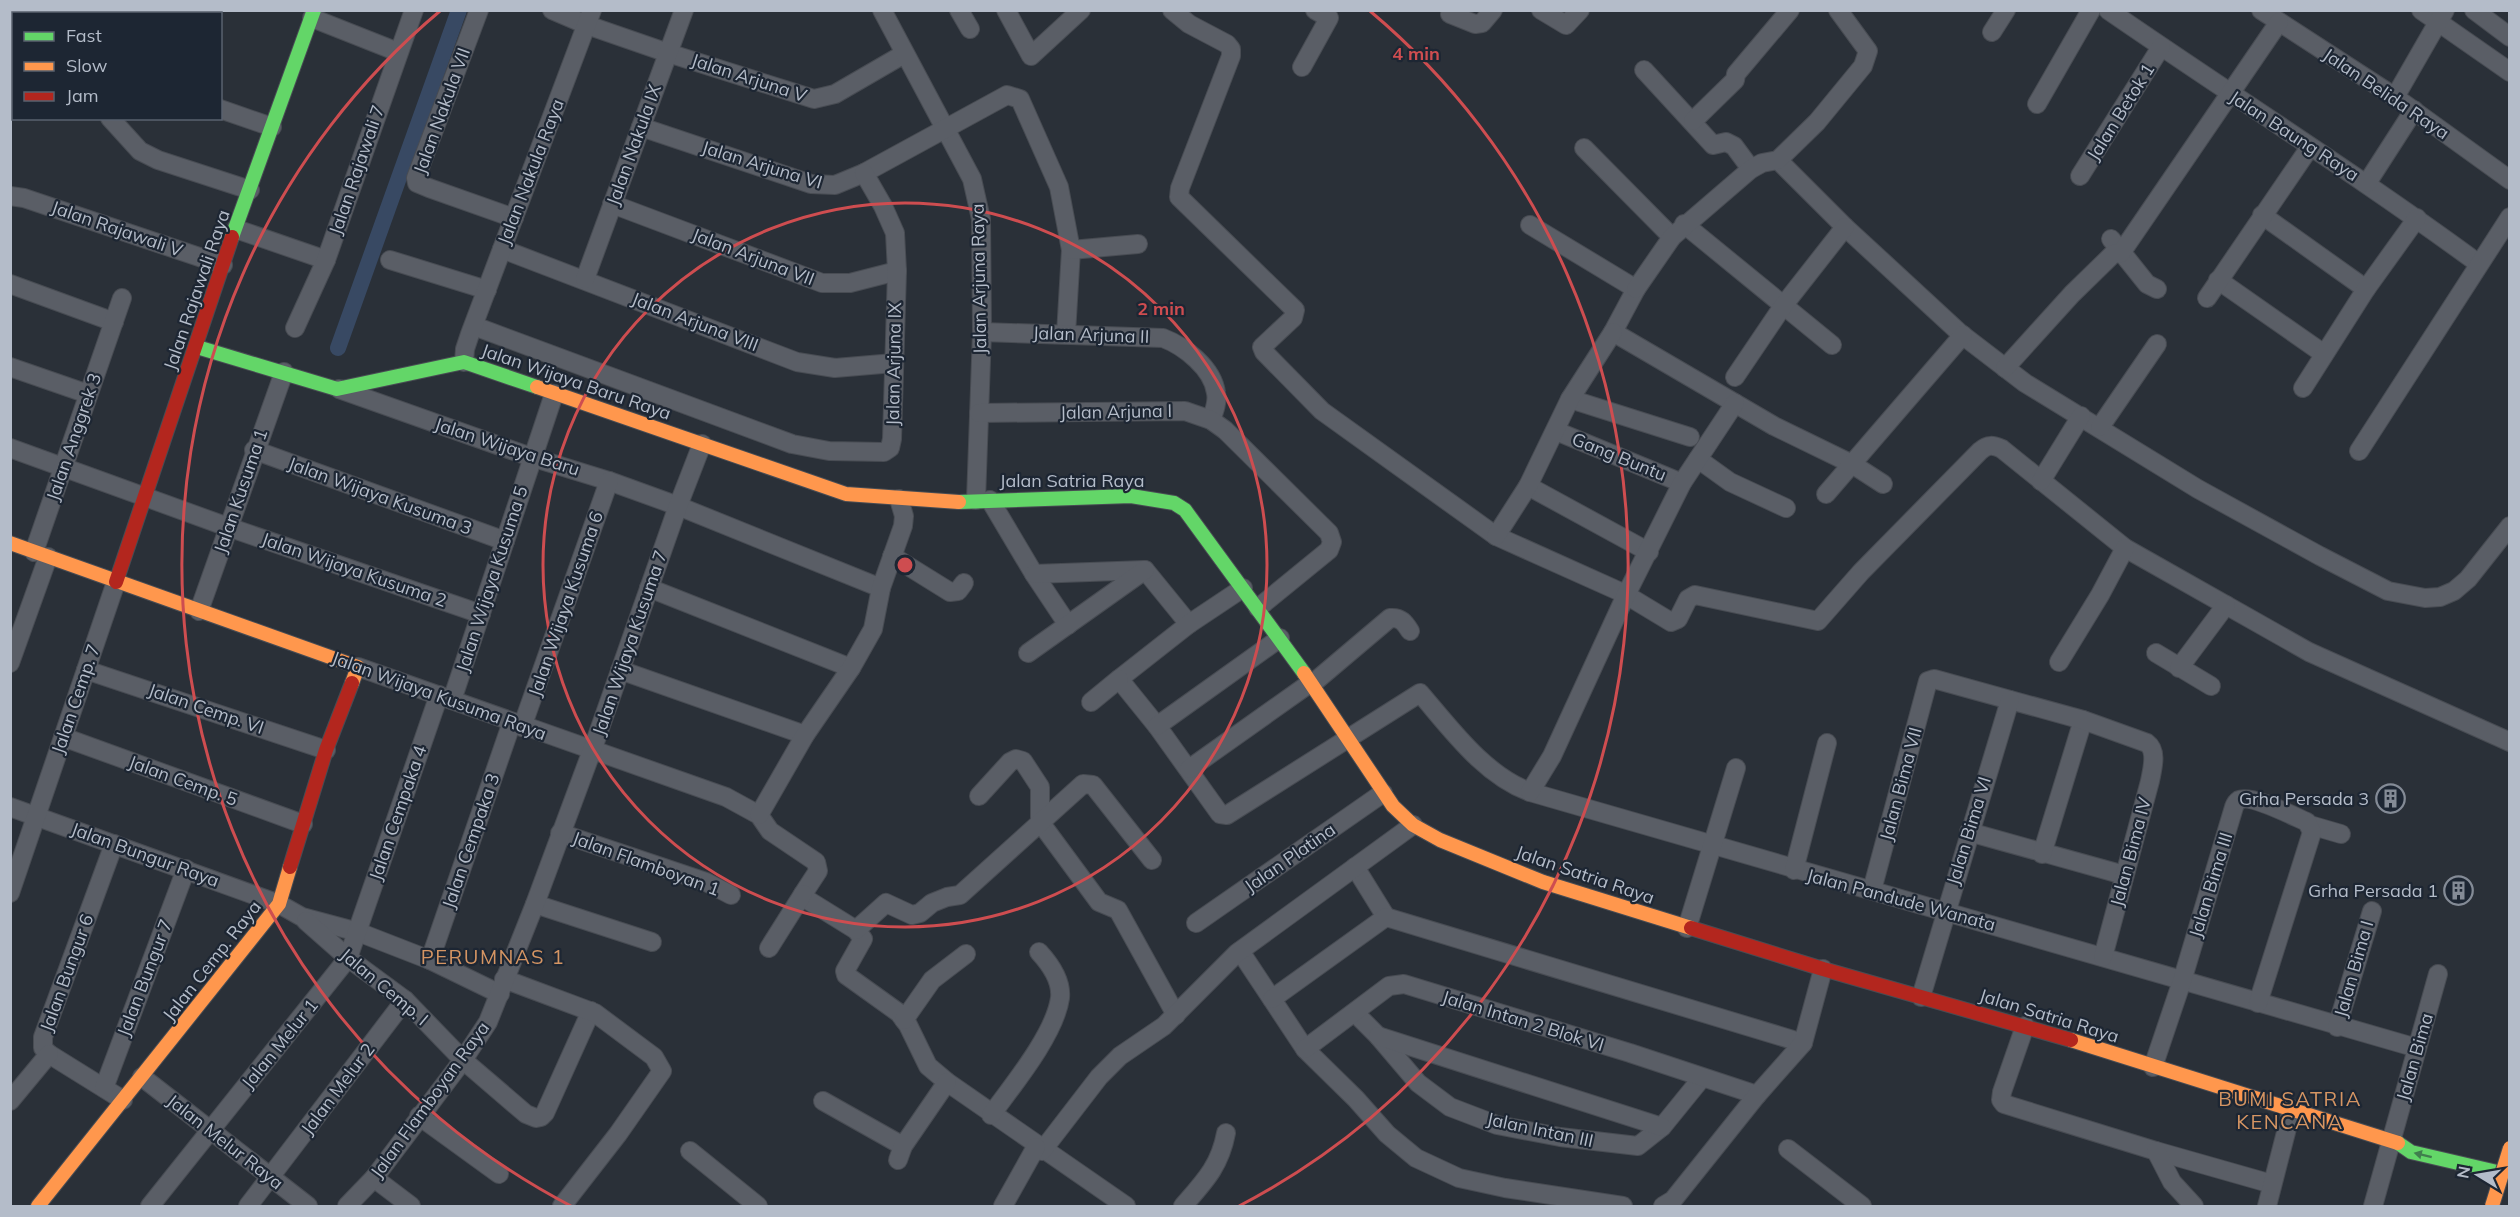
<svg xmlns="http://www.w3.org/2000/svg" width="2520" height="1217" viewBox="0 0 2520 1217" font-family="Mulish,sans-serif">
	<rect width="100%" height="100%" fill="#2a3038"/>
	<g fill="none" stroke-linecap="round" stroke-linejoin="round">
		<!-- canal -->
		<path stroke="#384963" stroke-width="16" d="M338,348L459,10"/>
		<defs>
			<g id="street">
				<path d="M479,10L416,178L417,183L429,188L514,218"/>
				<path d="M552,10L587,25L668,53L814,99L835,94L904,54"/>
				<path d="M882,10L972,179L981,219L982,332L976,500"/>
				<path d="M959,10L970,29"/>
				<path d="M1006,10L1031,56L1081,10"/>
				<path d="M1172,10L1189,24L1227,44L1231,49V56L1180,188L1179,197L1295,310L1293,318L1262,347L1264,352L1322,411L1496,536L1623,593L1671,622L1678,619L1688,599L1695,595L1818,621L1861,572L1980,451C1988,444 1993,445 2002,449L2125,548L2309,652L2510,742"/>
				<path d="M1541,10L1566,25L1580,10"/>
				<path d="M2108,10C2231,95 2358,175 2479,264"/>
				<path d="M2261,10L2395,97L2510,180"/>
				<path d="M2421,10L2510,72"/>
				<path d="M2474,10L2510,37"/>
				<path d="M1450,14L1475,24L1482,23L1493,10"/>
				<path d="M312,18L398,52"/>
				<path d="M10,21L14,24"/>
				<path d="M1992,32L2006,10"/>
				<path d="M1302,67L1329,18L1315,10"/>
				<path d="M1644,70L1713,145L1726,142L1734,146L1751,169"/>
				<path d="M2395,97L2445,10"/>
				<path d="M2037,104L2091,10"/>
				<path d="M220,109L272,127"/>
				<path d="M110,118L140,151L158,160L250,190"/>
				<path d="M1693,121L1735,80L1736,74L1790,10"/>
				<path d="M641,127L811,184L835,185L864,173L1007,95L1020,99L1059,187L1071,250L1066,334"/>
				<path d="M1584,148L1672,237"/>
				<path d="M1778,160L1845,227L1961,334L2025,383L2198,489L2320,556L2388,591L2425,598L2440,597L2454,591L2468,579L2510,526"/>
				<path d="M2080,176L2161,47"/>
				<path d="M2367,183L2414,110"/>
				<path d="M10,196L24,198L223,265"/>
				<path d="M612,204L822,283H850L897,271"/>
				<path d="M2262,215L2366,289"/>
				<path d="M1684,224L1832,345"/>
				<path d="M1530,225L1636,289L1613,332L1774,426L1852,464L1883,484"/>
				<path d="M236,229L326,260"/>
				<path d="M2111,239L2147,284L2157,289"/>
				<path d="M502,249L797,362L835,368L894,363"/>
				<path d="M1071,250L1138,244"/>
				<path d="M390,260L487,290"/>
				<path d="M585,279L684,10"/>
				<path d="M2218,280L2324,354"/>
				<path d="M10,284L114,322"/>
				<path d="M1636,289L1672,237L1751,169L1762,163L1778,160L1817,122L1863,66L1868,51L1838,10"/>
				<path d="M2207,298L2310,147"/>
				<path d="M474,326L792,444L829,451L884,452L890,448L892,439L897,271L895,233L883,206L864,173"/>
				<path d="M295,328L326,260L414,10"/>
				<path d="M982,332L1163,338C1184,346 1213,368 1216,393C1218,402 1214,412 1211,420"/>
				<path d="M464,362L465,349L470,334L592,10"/>
				<path d="M10,367L88,394"/>
				<path d="M2005,368L2072,294L2113,254L2121,253L2279,22"/>
				<path d="M1735,377L1783,306L1845,227"/>
				<path d="M2303,388L2366,289L2417,218"/>
				<path d="M339,389L531,457L609,481L678,506L881,588"/>
				<path d="M1570,399L1690,437"/>
				<path d="M979,413L1185,411L1211,420L1225,430L1329,533L1332,542L1329,550L1258,608"/>
				<path d="M2100,427L2157,344"/>
				<path d="M1556,431L1682,483"/>
				<path d="M10,448L228,527L481,614"/>
				<path d="M254,450L505,541"/>
				<path d="M2359,451L2510,217"/>
				<path d="M1698,459L1730,482L1786,508"/>
				<path d="M2041,481L2081,416"/>
				<path d="M1528,486L1649,552"/>
				<path d="M1826,494L1963,335"/>
				<path d="M990,500L1034,574L1068,625"/>
				<path d="M1496,536L1528,486L1570,399L1613,332"/>
				<path d="M34,552L122,298"/>
				<path d="M892,556L950,592L958,591L964,583"/>
				<path d="M1034,574L1145,570L1189,624"/>
				<path d="M649,588L851,668"/>
				<path d="M1243,588L1189,624L1119,679L1157,726L1220,814L1227,815L1420,693C1451,729 1484,775 1530,792L2417,1048"/>
				<path d="M199,611L284,372"/>
				<path d="M1028,653L1145,570"/>
				<path d="M2156,653L2211,686"/>
				<path d="M2059,662L2100,595L2125,548"/>
				<path d="M10,663L48,557"/>
				<path d="M358,667L726,797L759,815L770,831L816,862L818,871L803,894L806,899L856,930L863,939L845,971L846,975L899,1013L908,1025L928,1066L947,1082L1126,1206"/>
				<path d="M2179,668L2226,605"/>
				<path d="M86,670L326,750"/>
				<path d="M620,670L805,735"/>
				<path d="M452,700L554,394"/>
				<path d="M1091,702L1119,679"/>
				<path d="M1157,726L1280,638"/>
				<path d="M522,727L609,481"/>
				<path d="M63,737L303,824"/>
				<path d="M1189,769L1306,686L1312,684L1390,618C1401,617 1405,623 1410,631"/>
				<path d="M1530,792L1552,756L1626,595L1682,483L1735,403"/>
				<path d="M979,796L1010,762L1016,759L1023,761L1040,787V822L1099,902L1118,910L1176,1015"/>
				<path d="M10,807L279,904L302,917L358,932L430,960L500,994"/>
				<path d="M759,815L805,735L851,668L873,629L881,588L903,526L904,516L899,499"/>
				<path d="M2310,825L2341,834"/>
				<path d="M1969,832L2124,875"/>
				<path d="M560,833L706,882L731,895"/>
				<path d="M114,844L43,1037V1048L49,1054L123,1100"/>
				<path d="M2042,854L2083,720"/>
				<path d="M1355,867L1386,917"/>
				<path d="M1794,870L1827,743"/>
				<path d="M1872,890L1928,681L1934,679L2083,720L2147,743C2158,751 2152,770 2150,781L2103,957"/>
				<path d="M10,893L116,582"/>
				<path d="M535,904L652,942"/>
				<path d="M306,921L348,958L405,1000L463,1060L526,1114L536,1118L541,1117L545,1113L591,1011"/>
				<path d="M1196,923L1383,793"/>
				<path d="M1687,928L1736,768"/>
				<path d="M856,930L886,903L912,915L920,913L932,903L947,897L960,895L1083,784L1093,785L1152,860"/>
				<path d="M769,948L803,894"/>
				<path d="M1240,951L1305,1049L1356,1099L1387,1134L1416,1158L1459,1178L1505,1188L1623,1206"/>
				<path d="M430,960L512,722"/>
				<path d="M504,979L595,1013L654,1057L662,1071L618,1134L562,1206"/>
				<path d="M1921,997L2010,700"/>
				<path d="M1272,999L1386,917L1803,1043"/>
				<path d="M1355,1013L1378,1036L1418,1083L1450,1107L1497,1125L1560,1137L1638,1146L1662,1127L1701,1079"/>
				<path d="M904,1020L932,980L966,954"/>
				<path d="M2025,1026L2002,1092L2001,1100L2004,1104L2156,1151L2272,1184"/>
				<path d="M2337,1027L2372,911"/>
				<path d="M1378,1036L1662,1127"/>
				<path d="M1305,1049L1389,986L1404,984L1630,1053L1757,1095"/>
				<path d="M2153,1067L2182,981L2234,807C2235,804 2236,802 2239,800C2251,794 2295,817 2307,822L2312,832L2258,1003"/>
				<path d="M142,1077L308,1206"/>
				<path d="M104,1088L186,869"/>
				<path d="M10,1101L49,1054"/>
				<path d="M823,1101L903,1146"/>
				<path d="M991,1115C1013,1085 1055,1034 1060,998C1062,980 1050,964 1039,952"/>
				<path d="M419,1116L499,1174"/>
				<path d="M1788,1149L1862,1206"/>
				<path d="M690,1151L758,1206"/>
				<path d="M1042,1151L1099,1077L1120,1056L1164,1026L1237,953L1413,825"/>
				<path d="M2156,1151L2172,1182L2194,1206"/>
				<path d="M898,1160L903,1146L947,1082"/>
				<path d="M374,1178L411,1206"/>
				<path d="M150,1206L348,958L439,695"/>
				<path d="M248,1206L405,1000"/>
				<path d="M347,1206L374,1178L463,1060L488,1022L535,904L594,745L678,506L702,444"/>
				<path d="M1003,1206L1036,1147"/>
				<path d="M1183,1206C1204,1182 1220,1166 1226,1133"/>
				<path d="M1663,1206L1673,1200L1757,1095L1803,1043L1823,969"/>
				<path d="M2267,1206L2292,1109"/>
				<path d="M2373,1206L2438,974"/>
			</g>
			<g id="fast">
				<path d="M232,237L314,10"/>
				<path d="M197,347L337,389L464,362L537,387"/>
				<path d="M959,502L1131,496L1174,503L1185,510L1304,673"/>
				<path d="M2398,1143L2411,1152L2497,1172"/>
			</g>
			<g id="slow">
				<path d="M537,387L846,494L959,502"/>
				<path d="M10,543L358,667L352,683"/>
				<path d="M1304,673L1393,806L1413,825L1440,840L1543,882L1691,928"/>
				<path d="M2071,1040L2398,1143"/>
				<path d="M38,1206L279,904L290,867"/>
			</g>
			<g id="jam">
				<path d="M116,582L232,237"/>
				<path d="M290,867L326,750L352,683"/>
				<path d="M1691,928L1823,969L2071,1040"/>
			</g>
		</defs>
		<!-- street casing -->
		<use href="#street" stroke="#484c53" stroke-width="20"/>
		<!-- fast casing -->
		<use href="#fast" stroke="#484c53" stroke-width="16"/>
		<!-- slow casing -->
		<use href="#slow" stroke="#484c53" stroke-width="16"/>
		<!-- jam casing -->
		<use href="#jam" stroke="#484c53" stroke-width="16"/>
		<!-- street -->
		<use href="#street" stroke="#5a5e66" stroke-width="18"/>
		<!-- fast -->
		<use href="#fast" stroke="#63d668" stroke-width="14"/>
		<!-- slow -->
		<use href="#slow" stroke="#ff974d" stroke-width="14"/>
		<!-- jam -->
		<use href="#jam" stroke="#b3261e" stroke-width="14"/>
		<defs>
			<path id="slow-bridge" d="M2492,1206L2510,1148"/>
		</defs>
		<!-- slow-bridge casing -->
		<use href="#slow-bridge" stroke="#474c53" stroke-width="16" stroke-linecap="butt"/>
		<!-- slow-bridge -->
		<use href="#slow-bridge" stroke="#ff974d" stroke-width="14"/>
	</g>
	<!-- one-way arrows -->
	<defs><path id="oneway-solid" d="M-6-.8H1V-3.2L6.5 0L1 3.2V.8H-6Z" transform="scale(1.5)"/></defs>
	<use fill="#407e4e" href="#oneway-solid" transform="translate(2423 1155) rotate(-166)"/>
	<!-- distance rings -->
	<g fill="none" stroke="#ce4d50" stroke-width="3">
		<circle cx="905" cy="565" r="362"/>
		<path d="M571 1206A723 723 0 0 1 440 11M1370 11A723 723 0 0 1 1239 1206"/>
	</g>
	<!-- icons -->
	<defs>
		<symbol id="building-ring" viewBox="-11 -11 22 22"><circle r="9.5" fill="#1d2633" stroke="#848b96" stroke-width="1.5"/><path d="M-4-6H4V6H1V3H-1V6H-4ZM-2.5-4.3h1.7v1.8h-1.7ZM.8-4.3h1.7v1.8H.8ZM-2.5-1h1.7V.8h-1.7ZM.8-1h1.7V.8H.8Z" fill="#848b96"/></symbol>
	</defs>
	<g fill-rule="evenodd">
		<use href="#building-ring" x="2374" y="782" width="33" height="33"/>
		<use href="#building-ring" x="2442" y="874" width="33" height="33"/>
	</g>
	<g text-anchor="middle" stroke-width="4.5" stroke-linejoin="round" paint-order="stroke">
		<!-- street labels -->
		<g font-size="18" fill="#b4bcc9" stroke="#1d2633">
			<text transform="translate(749 78) rotate(18)" y="6">Jalan Arjuna V</text>
			<text transform="translate(2386 94) rotate(34)" y="6">Jalan Belida Raya</text>
			<text transform="translate(442 111) rotate(-70)" y="6">Jalan Nakula VII</text>
			<text transform="translate(2121 112) rotate(-58)" y="6">Jalan Betok 1</text>
			<text transform="translate(2294 136) rotate(33)" y="6">Jalan Baung Raya</text>
			<text transform="translate(634 145) rotate(-70)" y="6">Jalan Nakula IX</text>
			<text transform="translate(762 165) rotate(17)" y="6">Jalan Arjuna VI</text>
			<text transform="translate(357 170) rotate(-71)" y="6">Jalan Rajawali 7</text>
			<text transform="translate(531 172) rotate(-69)" y="6">Jalan Nakula Raya</text>
			<text transform="translate(117 229) rotate(19)" y="6">Jalan Rajawali V</text>
			<text transform="translate(753 257) rotate(21)" y="6">Jalan Arjuna VII</text>
			<text transform="translate(979 279) rotate(-91)" y="6">Jalan Arjuna Raya</text>
			<text transform="translate(197 290) rotate(-71)" y="6">Jalan Rajawali Raya</text>
			<text transform="translate(695 322) rotate(21)" y="6">Jalan Arjuna VIII</text>
			<text transform="translate(1091 335) rotate(2)" y="6">Jalan Arjuna II</text>
			<text transform="translate(894 364) rotate(-89)" y="6">Jalan Arjuna IX</text>
			<text transform="translate(576 382) rotate(19)" y="6">Jalan Wijaya Baru Raya</text>
			<text transform="translate(1116 412) rotate(-1)" y="6">Jalan Arjuna I</text>
			<text transform="translate(74 437) rotate(-71)" y="6">Jalan Anggrek 3</text>
			<text transform="translate(507 447) rotate(18)" y="6">Jalan Wijaya Baru</text>
			<text transform="translate(1619 457) rotate(22)" y="6">Gang Buntu</text>
			<text x="1072" y="487">Jalan Satria Raya</text>
			<text transform="translate(241 491) rotate(-71)" y="6">Jalan Kusuma 1</text>
			<text transform="translate(380 496) rotate(20)" y="6">Jalan Wijaya Kusuma 3</text>
			<text transform="translate(354 570) rotate(19)" y="6">Jalan Wijaya Kusuma 2</text>
			<text transform="translate(492 579) rotate(-72)" y="6">Jalan Wijaya Kusuma 5</text>
			<text transform="translate(566 604) rotate(-71)" y="6">Jalan Wijaya Kusuma 6</text>
			<text transform="translate(630 643) rotate(-71)" y="6">Jalan Wijaya Kusuma 7</text>
			<text transform="translate(439 696) rotate(20)" y="6">Jalan Wijaya Kusuma Raya</text>
			<text transform="translate(76 699) rotate(-71)" y="6">Jalan Cemp. 7</text>
			<text transform="translate(206 709) rotate(19)" y="6">Jalan Cemp. VI</text>
			<text transform="translate(183 781) rotate(20)" y="6">Jalan Cemp. 5</text>
			<text transform="translate(1901 784) rotate(-75)" y="6">Jalan Bima VII</text>
			<text transform="translate(398 813) rotate(-71)" y="6">Jalan Cempaka 4</text>
			<text transform="translate(1969 831) rotate(-73)" y="6">Jalan Bima VI</text>
			<text transform="translate(471 841) rotate(-71)" y="6">Jalan Cempaka 3</text>
			<text transform="translate(2131 852) rotate(-75)" y="6">Jalan Bima IV</text>
			<text transform="translate(145 855) rotate(20)" y="6">Jalan Bungur Raya</text>
			<text transform="translate(1290 858) rotate(-35)" y="6">Jalan Platina</text>
			<text transform="translate(646 864) rotate(20)" y="6">Jalan Flamboyan 1</text>
			<text transform="translate(1585 875) rotate(19)" y="6">Jalan Satria Raya</text>
			<text transform="translate(2211 885) rotate(-73)" y="6">Jalan Bima III</text>
			<text transform="translate(1901 900) rotate(15)" y="6">Jalan Pandude Wanata</text>
			<text transform="translate(212 961) rotate(-52)" y="6">Jalan Cemp. Raya</text>
			<text transform="translate(2354 969) rotate(-74)" y="6">Jalan Bima I</text>
			<text transform="translate(67 973) rotate(-70)" y="6">Jalan Bungur 6</text>
			<text transform="translate(145 978) rotate(-69)" y="6">Jalan Bungur 7</text>
			<text transform="translate(384 987) rotate(40)" y="6">Jalan Cemp. I</text>
			<text transform="translate(2049 1016) rotate(17)" y="6">Jalan Satria Raya</text>
			<text transform="translate(1523 1021) rotate(17)" y="6">Jalan Intan 2 Blok VI</text>
			<text transform="translate(280 1044) rotate(-51)" y="6">Jalan Melur 1</text>
			<text transform="translate(2415 1057) rotate(-74)" y="6">Jalan Bima</text>
			<text transform="translate(338 1089) rotate(-53)" y="6">Jalan Melur 2</text>
			<text transform="translate(430 1100) rotate(-54)" y="6">Jalan Flamboyan Raya</text>
			<text transform="translate(1540 1130) rotate(12)" y="6">Jalan Intan III</text>
			<text transform="translate(225 1142) rotate(38)" y="6">Jalan Melur Raya</text>
		</g>
		<!-- poi labels -->
		<g font-size="18" fill="#b4bcc9" stroke="#1d2633" text-anchor="end">
			<text x="2369" y="805">Grha Persada 3</text>
			<text x="2438" y="897">Grha Persada 1</text>
		</g>
		<!-- neighbourhood labels -->
		<g font-size="20" letter-spacing="1.5" fill="#d59563" stroke="#1d2633">
			<text x="493" y="964">PERUMNAS 1</text>
			<text x="2290" y="1106">BUMI SATRIA<tspan x="2290" dy="23">KENCANA</tspan></text>
		</g>
	</g>
	<circle cx="905" cy="565" r="9" fill="#ce4d50" stroke="#1d2633" stroke-width="3"/>
	<g font-size="18" text-anchor="middle" font-weight="bold" fill="#ce4d50" stroke="#1d2633" stroke-width="4.5" stroke-linejoin="round" paint-order="stroke">
		<text x="1416" y="60">4 min</text>
		<text x="1161" y="315">2 min</text>
	</g>
	<!-- border -->
	<rect width="2520" height="1217" fill="none" stroke="#b4bcc9" stroke-width="24"/>
	<!-- legend -->
	<rect x="12" y="12" width="210" height="108" fill="#1d2633" stroke="#59626f" stroke-width="1.5"/>
	<rect x="24" y="32" width="30" height="9" fill="#63d668" stroke="#59626f" stroke-width="1.5"/>
	<text x="66" y="42" font-size="18" fill="#b4bcc9">Fast</text>
	<rect x="24" y="62" width="30" height="9" fill="#ff974d" stroke="#59626f" stroke-width="1.5"/>
	<text x="66" y="72" font-size="18" fill="#b4bcc9">Slow</text>
	<rect x="24" y="92" width="30" height="9" fill="#b3261e" stroke="#59626f" stroke-width="1.5"/>
	<text x="66" y="102" font-size="18" fill="#b4bcc9">Jam</text>
	<!-- north arrow -->
	<g transform="translate(2478 1175) rotate(281)" stroke="#1d2633" stroke-width="4.5" paint-order="stroke">
	<path d="M0-4.5L10 22L0 15L-10 22Z" fill="#b4bcc9"/>
	<text y="-9" font-size="16" font-weight="bold" text-anchor="middle" fill="#b4bcc9">N</text>
	</g>
</svg>
